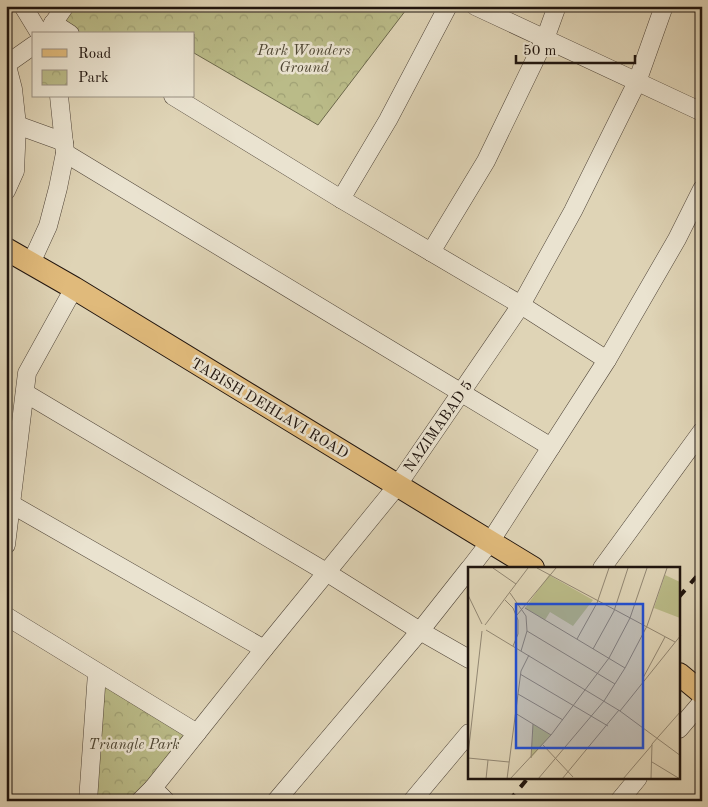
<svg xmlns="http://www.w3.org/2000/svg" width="708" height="807" viewBox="0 0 708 807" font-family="'Old Standard TT',serif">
	<defs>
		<pattern id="park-crowns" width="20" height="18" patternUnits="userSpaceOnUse" patternTransform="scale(1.25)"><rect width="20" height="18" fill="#babb88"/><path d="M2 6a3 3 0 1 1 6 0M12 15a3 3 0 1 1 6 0" fill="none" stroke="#9fa074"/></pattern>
	</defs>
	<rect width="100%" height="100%" fill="#dfd4b6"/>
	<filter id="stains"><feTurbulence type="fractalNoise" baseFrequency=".004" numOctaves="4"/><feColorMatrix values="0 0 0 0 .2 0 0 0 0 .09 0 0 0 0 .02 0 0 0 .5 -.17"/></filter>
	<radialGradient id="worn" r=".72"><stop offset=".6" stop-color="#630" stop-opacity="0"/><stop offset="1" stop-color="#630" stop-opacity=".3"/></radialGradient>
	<!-- park -->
	<g fill="url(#park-crowns)" stroke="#6c684b">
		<path d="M65,6H409L318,125L194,53V34H70L53,23Z"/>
		<path d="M97,673L197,733L140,801H88Z"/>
	</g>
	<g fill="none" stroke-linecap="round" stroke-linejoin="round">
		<defs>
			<g id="minor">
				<path d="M23,6L40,34"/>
				<path d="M475,6L702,112"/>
				<path d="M53,23L70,34"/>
				<path d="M46,34L65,6"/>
				<path d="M6,62L13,89L17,125L15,171L6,191"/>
				<path d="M7,64L34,45"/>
				<path d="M173,96L341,199L521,305L607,360"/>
				<path d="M17,125L64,142"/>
				<path d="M65,153L551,447"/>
				<path d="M341,199L388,120L448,6"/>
				<path d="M431,252L486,161L545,39L557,6"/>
				<path d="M31,263L48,226L58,188L65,153L59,96"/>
				<path d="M25,393L326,572L420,631L469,659"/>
				<path d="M11,504L264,649"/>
				<path d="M6,545L27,373L74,288"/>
				<path d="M470,568L490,542L607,360L677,239L702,189"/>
				<path d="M602,568L702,431"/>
				<path d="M6,616L197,733"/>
				<path d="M679,729L702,702"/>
				<path d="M153,788L166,801"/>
				<path d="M88,801L97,673"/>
				<path d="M140,801L153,788L197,733L264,649L397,486L521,305L573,211L637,82L664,6"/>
				<path d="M276,801L420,631L469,569"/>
				<path d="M412,801L469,733"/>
				<path d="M619,801L638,778"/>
			</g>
			<g id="major">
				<path d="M6,249L74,288L533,568"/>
				<path d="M679,674L702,693"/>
			</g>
		</defs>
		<!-- minor casing -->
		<use href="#minor" stroke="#4f4438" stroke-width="19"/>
		<!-- major casing -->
		<use href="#major" stroke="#1f140e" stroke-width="24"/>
		<!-- minor -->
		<use href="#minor" stroke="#eae3d0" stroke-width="18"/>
		<!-- major -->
		<use href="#major" stroke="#e0ba7b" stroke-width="22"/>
		<!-- rail -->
		<g stroke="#1f140e" stroke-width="4" stroke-dasharray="9 9" stroke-linecap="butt">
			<path d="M679,597L702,570"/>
			<path d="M509,801L528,778"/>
		</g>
	</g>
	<g text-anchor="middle" stroke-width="5" stroke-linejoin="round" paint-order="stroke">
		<!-- park labels -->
		<g font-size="15" font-style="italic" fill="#4e4633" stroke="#eae3d0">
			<text x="304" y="55">Park Wonders<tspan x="304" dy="17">Ground</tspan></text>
			<text x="134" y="749">Triangle Park</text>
		</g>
		<!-- street labels -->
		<g font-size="15" fill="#1f140e" stroke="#eae3d0">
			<text transform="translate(270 408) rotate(31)" y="5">TABISH DEHLAVI ROAD</text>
			<text transform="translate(438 426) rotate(-55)" y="5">NAZIMABAD 5</text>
		</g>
	</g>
	<!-- overview -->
	<g transform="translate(468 567)">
		<rect width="212" height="212" fill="#dfd4b6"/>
		<path d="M197,8L212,15V51L186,41Z" fill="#babb88"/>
		<path d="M81,8L125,33L105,59L82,45L77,53L57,41ZM65,157L83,168L63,191Z" fill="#babb88"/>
		<path fill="none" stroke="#928773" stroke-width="1" d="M25,1L48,17M69,1L207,75M42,26L58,49L59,64L53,84M0,28L14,57M37,33L45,41L50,53V67L45,79M57,41L157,101M49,48L88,1M17,58L60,1M18,63L152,144L213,189M59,64L147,117M109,72L129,36L141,1M125,82L146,44L160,1M52,107L140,159M175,111L197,70M50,127L95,153M152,144L213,68M47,146L83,168M75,178L105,210M0,188L14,64M0,191L41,195M63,191L65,157M184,195L212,212M18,212L20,193M39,212L53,104L61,88M42,212L83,168L141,91L162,51L179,1M70,212L136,134L157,101L179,59L199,1M94,212L151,143M155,212L184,178M183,212L184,177L213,144"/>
		<path fill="#1d4ed8" fill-opacity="0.15" stroke="#1d4ed8" stroke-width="2.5" d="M48,37H175V181H48Z"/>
		<rect width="212" height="212" fill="none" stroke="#1f140e" stroke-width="2.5"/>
	</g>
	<!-- margin -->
	<rect width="708" height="807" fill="none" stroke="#dfd4b6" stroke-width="25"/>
	<rect x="8" y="8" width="693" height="792" fill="none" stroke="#1f140e" stroke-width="2.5"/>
	<rect x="12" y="12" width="683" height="782" fill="none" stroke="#1f140e"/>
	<!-- legend -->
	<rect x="32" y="32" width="162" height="65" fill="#eae3d0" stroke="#999082"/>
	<rect x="42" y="49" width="25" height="8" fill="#e0ba7b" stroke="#999082"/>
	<text x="78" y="58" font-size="15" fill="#1f140e">Road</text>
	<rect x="42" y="70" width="25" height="15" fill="url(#park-crowns)" stroke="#999082"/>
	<text x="78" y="82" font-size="15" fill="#1f140e">Park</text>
	<!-- scale -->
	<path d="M516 55v8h119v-8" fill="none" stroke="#1f140e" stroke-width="2.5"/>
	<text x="523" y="55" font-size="15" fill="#1f140e" stroke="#eae3d0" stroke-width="4" paint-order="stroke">50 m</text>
	<rect width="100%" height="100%" filter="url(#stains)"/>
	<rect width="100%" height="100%" fill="url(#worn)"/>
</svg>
